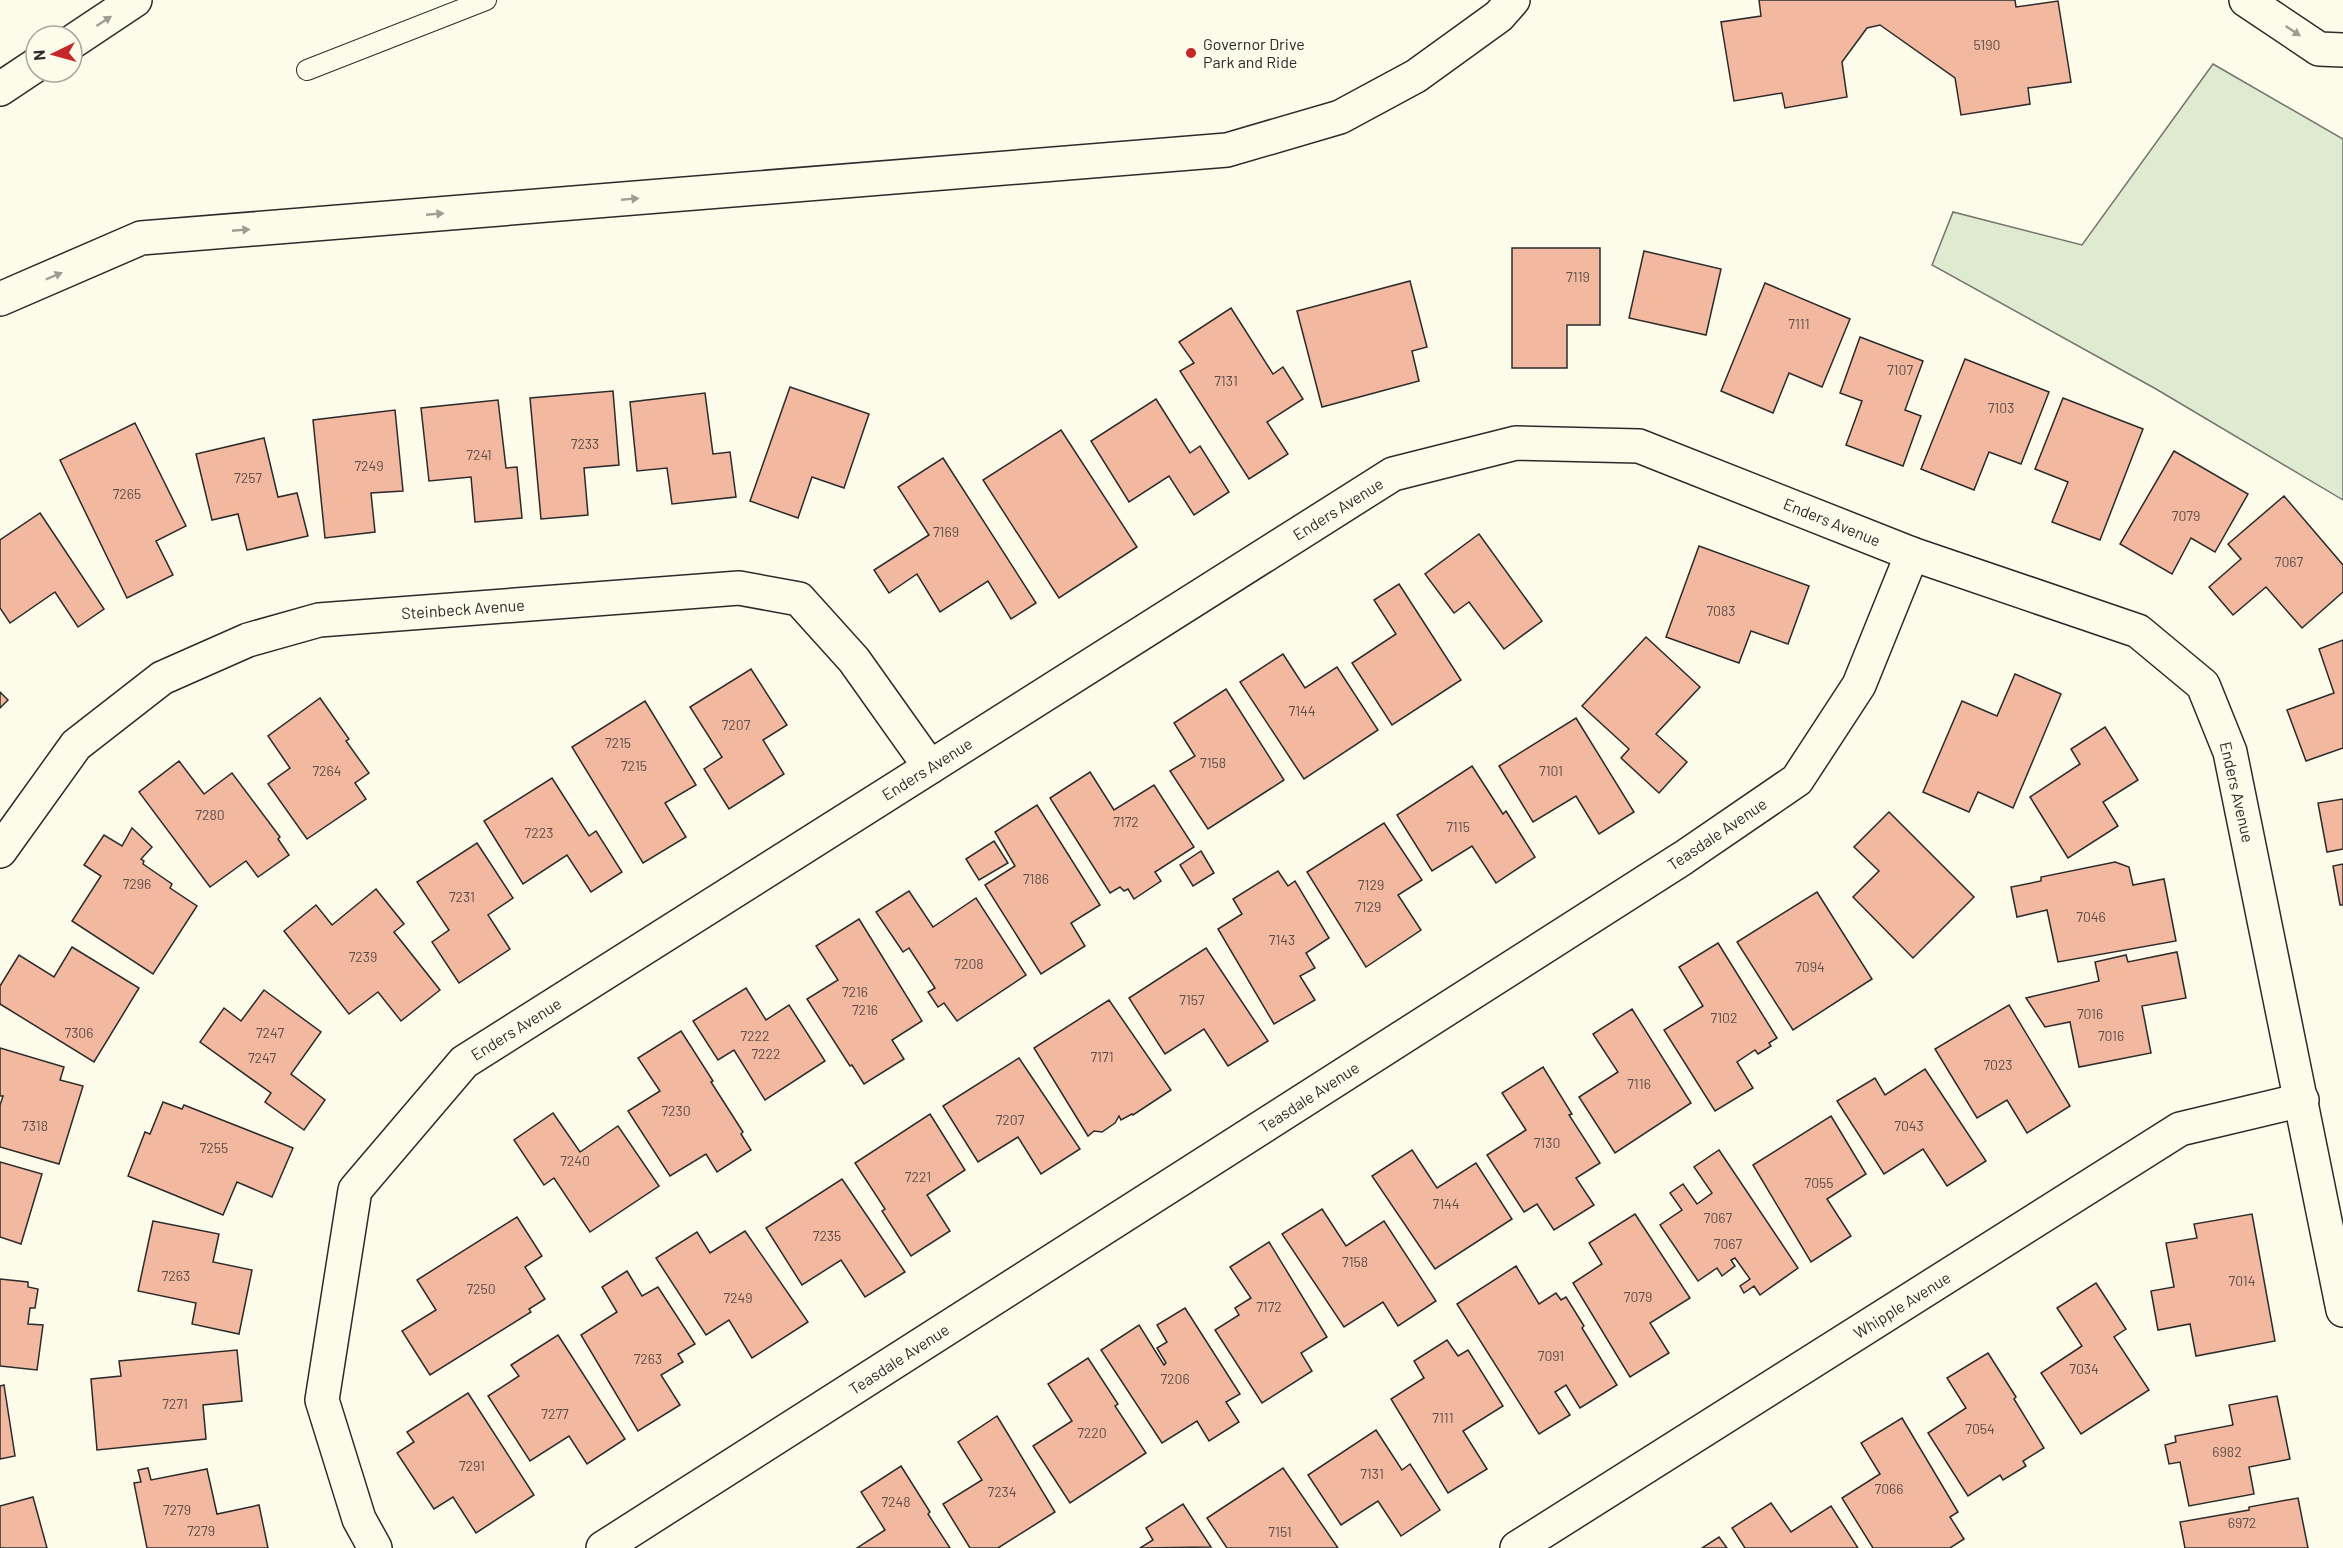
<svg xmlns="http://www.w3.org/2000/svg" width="2343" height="1548" viewBox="0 0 2343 1548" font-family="Barlow,sans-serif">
	<rect width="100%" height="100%" fill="#fdfbea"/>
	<!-- green -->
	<path fill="#deebd1" stroke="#74746e" stroke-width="1.5" d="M2213,64L2343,139V500L2156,389L1932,265L1953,212L2082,245Z"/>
	<!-- building -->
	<g fill="#f2b8a0" stroke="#2b2b2b" stroke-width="1.5">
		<path d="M1759,0H2015L2016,7L2058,1L2071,82L2028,88L2030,104L1961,115L1955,78L1880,25L1867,28L1842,62L1847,97L1785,108L1782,93L1734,101L1721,22L1761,16Z"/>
		<path d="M1512,248H1600V325H1567V368H1512Z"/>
		<path d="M1644,251L1721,269L1706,335L1629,318Z"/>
		<path d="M1410,281L1427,347L1412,351L1419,381L1322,407L1297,311Z"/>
		<path d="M1765,283L1850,319L1822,387L1789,373L1773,413L1721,391Z"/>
		<path d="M1231,308L1273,374L1283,367L1303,399L1267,422L1288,454L1249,479L1180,371L1194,363L1179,342Z"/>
		<path d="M1860,337L1923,361L1905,410L1921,416L1903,466L1846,445L1862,401L1840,393Z"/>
		<path d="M1965,359L2049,392L2021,464L1989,452L1974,490L1921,469Z"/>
		<path d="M790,387L869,414L844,488L812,477L798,518L750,501Z"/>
		<path d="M613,391L619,465L584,468L588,515L541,519L530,398Z"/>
		<path d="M705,393L713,454L730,452L736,497L672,504L667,468L637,471L630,402Z"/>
		<path d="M2063,398L2143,429L2100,540L2052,522L2068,482L2035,469Z"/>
		<path d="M1156,399L1190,453L1200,446L1229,492L1194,515L1169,476L1129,502L1091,441Z"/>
		<path d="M498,400L506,468L517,467L522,518L475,522L471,477L429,481L421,408Z"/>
		<path d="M395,410L403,491L371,493L375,532L325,538L313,420Z"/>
		<path d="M135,423L186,526L156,541L173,575L127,598L60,460Z"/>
		<path d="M1061,430L1137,547L1059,598L983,480Z"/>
		<path d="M264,438L278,497L297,493L308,536L247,550L238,514L212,520L196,454Z"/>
		<path d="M2174,451L2248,494L2215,552L2191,538L2172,574L2120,544Z"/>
		<path d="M943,458L1036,603L1011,619L988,581L940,612L917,574L889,593L874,570L929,535L898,487Z"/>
		<path d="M2284,496L2343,565V592L2302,628L2266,587L2233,615L2209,587L2241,559L2228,544Z"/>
		<path d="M40,513L104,609L78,627L55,592L10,623L0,608V540Z"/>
		<path d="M1479,534L1542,621L1504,649L1469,602L1454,613L1425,574Z"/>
		<path d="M1699,546L1809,586L1788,644L1751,631L1739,663L1666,637Z"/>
		<path d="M1399,584L1461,680L1392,725L1352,663L1396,634L1374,600Z"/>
		<path d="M1646,637L1700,687L1656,734L1687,762L1659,793L1621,758L1629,749L1582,706Z"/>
		<path d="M2343,640V748L2306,761L2287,710L2334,693L2319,649Z"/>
		<path d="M1283,654L1305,688L1337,667L1378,730L1304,779L1240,682Z"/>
		<path d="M751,669L787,725L763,740L784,774L729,809L704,769L722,757L690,707Z"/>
		<path d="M2015,674L2061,694L2013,808L1978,792L1969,812L1923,792L1962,701L1997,716Z"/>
		<path d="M1226,689L1284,780L1208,829L1170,771L1195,756L1174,723Z"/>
		<path d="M0,692L8,700L0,708Z"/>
		<path d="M320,698L349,739L346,741L369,773L355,783L366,799L307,839L268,784L290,768L268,736Z"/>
		<path d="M645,701L696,785L665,803L686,837L643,863L572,747Z"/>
		<path d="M1576,718L1634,812L1599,834L1576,796L1533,822L1499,766Z"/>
		<path d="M2105,727L2138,780L2103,802L2118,826L2068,858L2030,797L2080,764L2071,749Z"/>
		<path d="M179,761L204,794L232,773L280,837L278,839L289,855L258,877L246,861L210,887L139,792Z"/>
		<path d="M1472,766L1503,814L1506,811L1535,857L1496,883L1472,846L1432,871L1397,815Z"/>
		<path d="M1090,772L1114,810L1154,785L1194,847L1155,872L1161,881L1134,899L1128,889L1124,891L1120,887L1110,893L1050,798Z"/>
		<path d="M552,778L589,836L596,831L622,872L591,892L567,855L523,884L484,821Z"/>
		<path d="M2343,799V849L2327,852L2318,803Z"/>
		<path d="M1037,805L1100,905L1071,923L1085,946L1041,974L985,885L1015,866L995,832Z"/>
		<path d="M1889,812L1974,897L1913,958L1853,897L1879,871L1854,847Z"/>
		<path d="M1384,823L1422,880L1398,895L1421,930L1366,967L1307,872Z"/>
		<path d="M132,828L152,847L141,859L144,861L143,864L172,884L170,888L197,906L153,974L72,921L101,876L84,865L104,835L122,846Z"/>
		<path d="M994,841L1008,863L979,880L966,859Z"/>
		<path d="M477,843L513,898L488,915L510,949L459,983L432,942L449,930L417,882Z"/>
		<path d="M1201,851L1214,873L1193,886L1180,865Z"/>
		<path d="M2115,862L2129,867L2133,885L2164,879L2176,941L2058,962L2047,910L2017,917L2011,887L2041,881V877Z"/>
		<path d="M2343,864V905H2340L2333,866Z"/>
		<path d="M1278,871L1288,886L1295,881L1329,938L1306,953L1315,968L1300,976L1315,1000L1274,1024L1218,929L1242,914L1233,899Z"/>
		<path d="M376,889L404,924L394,932L440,990L401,1021L378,992L349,1014L284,931L316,905L332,925Z"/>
		<path d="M909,891L933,927L976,898L1026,975L957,1021L944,1003L938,1007L928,992L935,988L909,948L903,952L876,912Z"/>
		<path d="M1817,892L1872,979L1793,1030L1737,942Z"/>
		<path d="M859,919L922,1021L892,1040L904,1059L864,1084L852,1065L850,1066L807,999L838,980L816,946Z"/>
		<path d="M1718,943L1777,1038L1769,1043L1771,1046L1758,1054L1755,1050L1737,1062L1753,1088L1715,1111L1664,1030L1703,1006L1679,967Z"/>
		<path d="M72,947L139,988L94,1062L0,1004V986L19,955L54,977Z"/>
		<path d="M1206,948L1268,1041L1228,1066L1204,1029L1165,1054L1129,998Z"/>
		<path d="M2177,952L2186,998L2142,1006L2151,1053L2079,1067L2070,1022L2045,1027L2026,998L2099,981L2095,962L2126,955L2128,962Z"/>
		<path d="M746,988L766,1020L789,1005L825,1061L765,1100L734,1050L718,1060L693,1021Z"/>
		<path d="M264,990L321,1032L291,1074L325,1100L304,1130L265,1102L271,1093L200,1042L224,1008L241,1021Z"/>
		<path d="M1109,1000L1171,1090L1133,1115L1132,1114L1121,1120L1119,1116L1115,1123L1102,1132L1094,1131L1088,1136L1034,1048Z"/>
		<path d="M2009,1005L2070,1106L2027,1133L2007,1100L1977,1118L1935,1049Z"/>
		<path d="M1632,1009L1691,1103L1615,1153L1579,1097L1618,1072L1593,1034Z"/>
		<path d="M681,1031L713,1081L711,1082L743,1132L741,1134L751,1150L717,1172L706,1154L670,1176L628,1111L660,1091L638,1058Z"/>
		<path d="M0,1048L64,1067L60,1080L83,1086L59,1164L0,1147V1105L3,1096H0Z"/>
		<path d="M1019,1058L1080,1149L1041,1174L1018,1137L978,1162L943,1106Z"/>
		<path d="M1543,1067L1572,1114L1569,1115L1600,1163L1576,1178L1594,1205L1554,1230L1537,1204L1524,1212L1487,1155L1526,1130L1502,1093Z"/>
		<path d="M1925,1069L1986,1161L1947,1186L1923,1149L1884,1174L1837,1101L1875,1078L1885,1095Z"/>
		<path d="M163,1102L182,1109L184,1105L293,1148L272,1197L237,1182L223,1215L128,1176L145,1132L150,1134Z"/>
		<path d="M553,1113L580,1152L618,1126L659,1186L590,1232L554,1178L544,1185L514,1140Z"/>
		<path d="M930,1114L965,1170L927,1195L950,1231L911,1256L882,1211L885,1209L855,1163Z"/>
		<path d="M1831,1116L1866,1174L1827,1199L1851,1236L1811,1262L1753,1165Z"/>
		<path d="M1412,1150L1437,1188L1476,1163L1512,1219L1435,1269L1372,1176Z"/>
		<path d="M1719,1150L1798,1268L1760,1295L1754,1286L1744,1293L1740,1286L1750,1279L1735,1258L1731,1260L1735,1266L1722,1276L1717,1268L1698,1281L1660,1225L1682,1210L1670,1193L1683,1184L1697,1204L1712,1193L1694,1167Z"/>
		<path d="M0,1162L42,1174L21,1244L0,1237Z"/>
		<path d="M842,1179L905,1272L865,1297L841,1260L802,1285L766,1228Z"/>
		<path d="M1322,1209L1346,1246L1384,1221L1436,1301L1398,1326L1383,1302L1344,1327L1282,1234Z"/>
		<path d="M1635,1214L1690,1298L1650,1323L1669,1353L1630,1377L1573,1283L1602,1264L1589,1243Z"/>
		<path d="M2252,1214L2275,1341L2196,1356L2190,1324L2158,1330L2151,1291L2174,1287L2166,1243L2197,1238L2194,1224Z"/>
		<path d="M517,1217L542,1256L525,1267L545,1299L529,1309L531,1312L430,1375L402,1331L436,1310L417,1280Z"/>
		<path d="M153,1221L219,1234L213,1262L252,1270L239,1334L192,1324L196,1303L138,1291Z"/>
		<path d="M745,1231L808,1322L752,1358L729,1320L706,1335L656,1258L697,1232L710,1253Z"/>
		<path d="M1269,1242L1327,1337L1301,1353L1312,1371L1262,1403L1215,1330L1239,1315L1235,1308L1251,1298L1230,1267Z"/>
		<path d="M1516,1266L1539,1304L1556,1293L1561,1300L1566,1297L1584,1326L1582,1328L1617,1385L1580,1408L1566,1385L1555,1392L1570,1415L1539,1434L1457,1304Z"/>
		<path d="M627,1271L642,1296L658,1287L695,1344L678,1354L683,1362L661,1375L680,1405L638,1431L581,1335L617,1312L602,1287Z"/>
		<path d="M0,1279L28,1282V1287L38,1289L35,1308H30L28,1324L43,1325L37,1370L0,1366Z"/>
		<path d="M2096,1283L2126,1329L2114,1337L2149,1390L2081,1434L2041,1373L2082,1346L2057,1308Z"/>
		<path d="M1185,1308L1240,1394L1226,1402L1239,1422L1209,1441L1197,1421L1162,1443L1101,1350L1139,1325L1164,1365L1166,1363L1157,1348L1167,1342L1157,1325Z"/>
		<path d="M558,1335L625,1439L587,1464L569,1436L530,1461L488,1396L519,1376L511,1365Z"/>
		<path d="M1447,1340L1458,1356L1468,1350L1503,1406L1463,1431L1487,1469L1448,1493L1391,1399L1424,1378L1414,1361Z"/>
		<path d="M237,1350L242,1401L203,1405L206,1439L97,1450L91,1379L121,1376L119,1361Z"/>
		<path d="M1988,1353L2016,1397L2014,1399L2044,1448L2023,1461L2026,1466L2003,1480L2000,1475L1968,1496L1928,1433L1966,1408L1947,1378Z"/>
		<path d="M1088,1358L1118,1404L1115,1406L1146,1453L1070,1503L1033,1446L1072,1421L1048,1384Z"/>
		<path d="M4,1385L15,1456L0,1459V1386Z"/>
		<path d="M468,1393L534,1495L476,1533L453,1497L434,1509L397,1453L414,1442L407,1432Z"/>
		<path d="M2277,1396L2290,1459L2249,1467L2254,1494L2189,1506L2180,1462L2169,1464L2165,1445L2176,1442L2175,1436L2233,1425L2229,1405Z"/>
		<path d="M997,1416L1055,1512L998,1548H970L943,1504L982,1480L958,1442Z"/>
		<path d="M1902,1418L1958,1512L1950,1517L1964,1539L1950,1548H1873L1842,1498L1880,1474L1861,1443Z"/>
		<path d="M1376,1430L1402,1470L1410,1464L1440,1510L1401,1536L1378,1501L1341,1525L1308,1475Z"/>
		<path d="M901,1466L930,1512L928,1514L950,1548H857L885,1530L861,1492Z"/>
		<path d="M148,1468L151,1480L207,1469L217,1514L259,1505L268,1548H147L134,1483L141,1482L138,1470Z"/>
		<path d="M1283,1468L1338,1548H1227L1207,1518Z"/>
		<path d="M33,1497L47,1548H0V1506Z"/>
		<path d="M2298,1498L2308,1548H2185L2180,1522L2249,1510V1507Z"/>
		<path d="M1771,1503L1791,1532L1831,1506L1858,1548H1745L1732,1528Z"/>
		<path d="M1183,1504L1211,1547L1140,1548L1153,1540L1146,1528Z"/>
		<path d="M1719,1537L1727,1548H1702Z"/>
	</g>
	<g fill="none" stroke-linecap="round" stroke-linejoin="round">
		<defs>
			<path id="lane" d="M307,70L486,0"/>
			<g id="street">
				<path d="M0,851L76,745L162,678L248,640L319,620L739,588L799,599L854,660L930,767"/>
				<path d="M375,1548L359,1519L322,1400L355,1190L464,1062L1393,474L1516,443L1639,446L1912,554L2138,631L2203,685L2230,752L2343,1310"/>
				<path d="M603,1548L1683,858L1797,780L1859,685L1912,554"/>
				<path d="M1517,1548L2180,1129L2302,1100"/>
			</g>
			<path id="secondary" d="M2246,0L2319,49L2343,50"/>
			<g id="highway">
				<path d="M72,42L135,0"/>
				<path d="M0,89L36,65"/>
				<path d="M0,299L141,238L1227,150L1340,117L1416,76L1499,16L1513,0"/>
			</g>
		</defs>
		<!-- lane casing -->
		<use href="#lane" stroke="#2b2b2b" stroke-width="22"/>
		<!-- street casing -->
		<use href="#street" stroke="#2b2b2b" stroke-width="36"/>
		<!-- secondary casing -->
		<use href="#secondary" stroke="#2b2b2b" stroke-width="36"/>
		<!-- highway casing -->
		<use href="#highway" stroke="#2b2b2b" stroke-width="36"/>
		<!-- lane -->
		<use href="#lane" stroke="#fdfbea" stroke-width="20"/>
		<!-- street -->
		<use href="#street" stroke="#fdfbea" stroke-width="33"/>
		<!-- secondary -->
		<use href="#secondary" stroke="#fdfbea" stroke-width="33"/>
		<!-- highway -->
		<use href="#highway" stroke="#fdfbea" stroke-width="33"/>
	</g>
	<!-- one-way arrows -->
	<defs><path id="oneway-solid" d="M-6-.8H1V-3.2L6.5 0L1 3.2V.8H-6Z" transform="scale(1.5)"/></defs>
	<g fill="#9e9d94">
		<use href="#oneway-solid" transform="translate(104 21) rotate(-33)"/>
		<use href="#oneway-solid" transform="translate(2293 31) rotate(34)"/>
		<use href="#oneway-solid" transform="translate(630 199) rotate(-5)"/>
		<use href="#oneway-solid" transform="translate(435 214) rotate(-5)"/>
		<use href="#oneway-solid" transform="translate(241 230) rotate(-5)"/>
		<use href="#oneway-solid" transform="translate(54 276) rotate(-23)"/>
	</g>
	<!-- markers -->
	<circle fill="#c62828" stroke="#fdfbea" stroke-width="2" cx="1191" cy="53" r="6"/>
	<g text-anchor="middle" stroke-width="4.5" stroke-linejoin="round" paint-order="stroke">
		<!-- number labels -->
		<g font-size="14" fill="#5d4e48">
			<text x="1987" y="50">5190</text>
			<text x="1578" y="282">7119</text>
			<text x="1799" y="329">7111</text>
			<text x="1900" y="375">7107</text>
			<text x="1226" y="386">7131</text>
			<text x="2001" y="413">7103</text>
			<text x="585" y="449">7233</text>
			<text x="479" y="460">7241</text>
			<text x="369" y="471">7249</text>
			<text x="248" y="483">7257</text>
			<text x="127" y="499">7265</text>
			<text x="2186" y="521">7079</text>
			<text x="946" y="537">7169</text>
			<text x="2289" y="567">7067</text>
			<text x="1721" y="616">7083</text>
			<text x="1302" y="716">7144</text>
			<text x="736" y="730">7207</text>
			<text x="618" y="748">7215</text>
			<text x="1213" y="768">7158</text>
			<text x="634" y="771">7215</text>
			<text x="327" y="776">7264</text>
			<text x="1551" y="776">7101</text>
			<text x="210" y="820">7280</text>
			<text x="1126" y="827">7172</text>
			<text x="1458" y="832">7115</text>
			<text x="539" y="838">7223</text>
			<text x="1036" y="884">7186</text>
			<text x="137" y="889">7296</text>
			<text x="1371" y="890">7129</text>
			<text x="462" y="902">7231</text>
			<text x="1368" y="912">7129</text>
			<text x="2091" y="922">7046</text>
			<text x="1282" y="945">7143</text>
			<text x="363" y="962">7239</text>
			<text x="969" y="969">7208</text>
			<text x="1810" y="972">7094</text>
			<text x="855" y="997">7216</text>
			<text x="1192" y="1005">7157</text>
			<text x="865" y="1015">7216</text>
			<text x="2090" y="1019">7016</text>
			<text x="1724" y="1023">7102</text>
			<text x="79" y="1038">7306</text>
			<text x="270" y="1038">7247</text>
			<text x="755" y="1041">7222</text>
			<text x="2111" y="1041">7016</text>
			<text x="766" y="1059">7222</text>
			<text x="1102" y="1062">7171</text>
			<text x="262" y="1063">7247</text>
			<text x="1998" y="1070">7023</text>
			<text x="1639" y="1089">7116</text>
			<text x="676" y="1116">7230</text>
			<text x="1010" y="1125">7207</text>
			<text x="35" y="1131">7318</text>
			<text x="1909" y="1131">7043</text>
			<text x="1547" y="1148">7130</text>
			<text x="214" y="1153">7255</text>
			<text x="575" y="1166">7240</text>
			<text x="918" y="1182">7221</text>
			<text x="1819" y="1188">7055</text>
			<text x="1446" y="1209">7144</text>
			<text x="1718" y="1223">7067</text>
			<text x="827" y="1241">7235</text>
			<text x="1728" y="1249">7067</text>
			<text x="1355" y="1267">7158</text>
			<text x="176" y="1281">7263</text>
			<text x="2242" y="1286">7014</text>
			<text x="481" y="1294">7250</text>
			<text x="1638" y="1302">7079</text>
			<text x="738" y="1303">7249</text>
			<text x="1269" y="1312">7172</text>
			<text x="1551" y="1361">7091</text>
			<text x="648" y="1364">7263</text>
			<text x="2084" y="1374">7034</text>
			<text x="1175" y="1384">7206</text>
			<text x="175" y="1409">7271</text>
			<text x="555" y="1419">7277</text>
			<text x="1443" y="1423">7111</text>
			<text x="1980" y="1434">7054</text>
			<text x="1092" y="1438">7220</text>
			<text x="2227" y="1457">6982</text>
			<text x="472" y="1471">7291</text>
			<text x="1372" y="1479">7131</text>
			<text x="1889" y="1494">7066</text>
			<text x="1002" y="1497">7234</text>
			<text x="896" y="1507">7248</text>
			<text x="177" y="1515">7279</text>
			<text x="2242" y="1528">6972</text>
			<text x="201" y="1536">7279</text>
			<text x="1280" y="1537">7151</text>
		</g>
		<!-- poi labels -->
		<g font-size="16" fill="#2b2b2b" stroke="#fdfbea" text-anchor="start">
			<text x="1203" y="50">Governor Drive<tspan x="1203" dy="18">Park and Ride</tspan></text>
		</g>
		<!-- street labels -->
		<g font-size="16" fill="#2b2b2b" stroke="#fdfbea">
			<text transform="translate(1338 509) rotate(-32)" y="6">Enders Avenue</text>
			<text transform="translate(1832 522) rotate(22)" y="6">Enders Avenue</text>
			<text transform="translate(463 609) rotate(-4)" y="6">Steinbeck Avenue</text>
			<text transform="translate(927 769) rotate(-32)" y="6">Enders Avenue</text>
			<text transform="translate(2237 792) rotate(77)" y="6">Enders Avenue</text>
			<text transform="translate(1717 834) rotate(-34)" y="6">Teasdale Avenue</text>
			<text transform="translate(516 1029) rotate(-32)" y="6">Enders Avenue</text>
			<text transform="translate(1309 1097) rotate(-33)" y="6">Teasdale Avenue</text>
			<text transform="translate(1902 1305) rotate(-32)" y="6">Whipple Avenue</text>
			<text transform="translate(899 1359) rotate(-33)" y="6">Teasdale Avenue</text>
		</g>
	</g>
	<!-- north arrow -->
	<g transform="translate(54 54) rotate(265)"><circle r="28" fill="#fdfbea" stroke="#a9a89e" stroke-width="1.5"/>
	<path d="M0-4.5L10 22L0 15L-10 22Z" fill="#c62828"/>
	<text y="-9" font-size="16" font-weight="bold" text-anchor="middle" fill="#2b2b2b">N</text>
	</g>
</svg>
